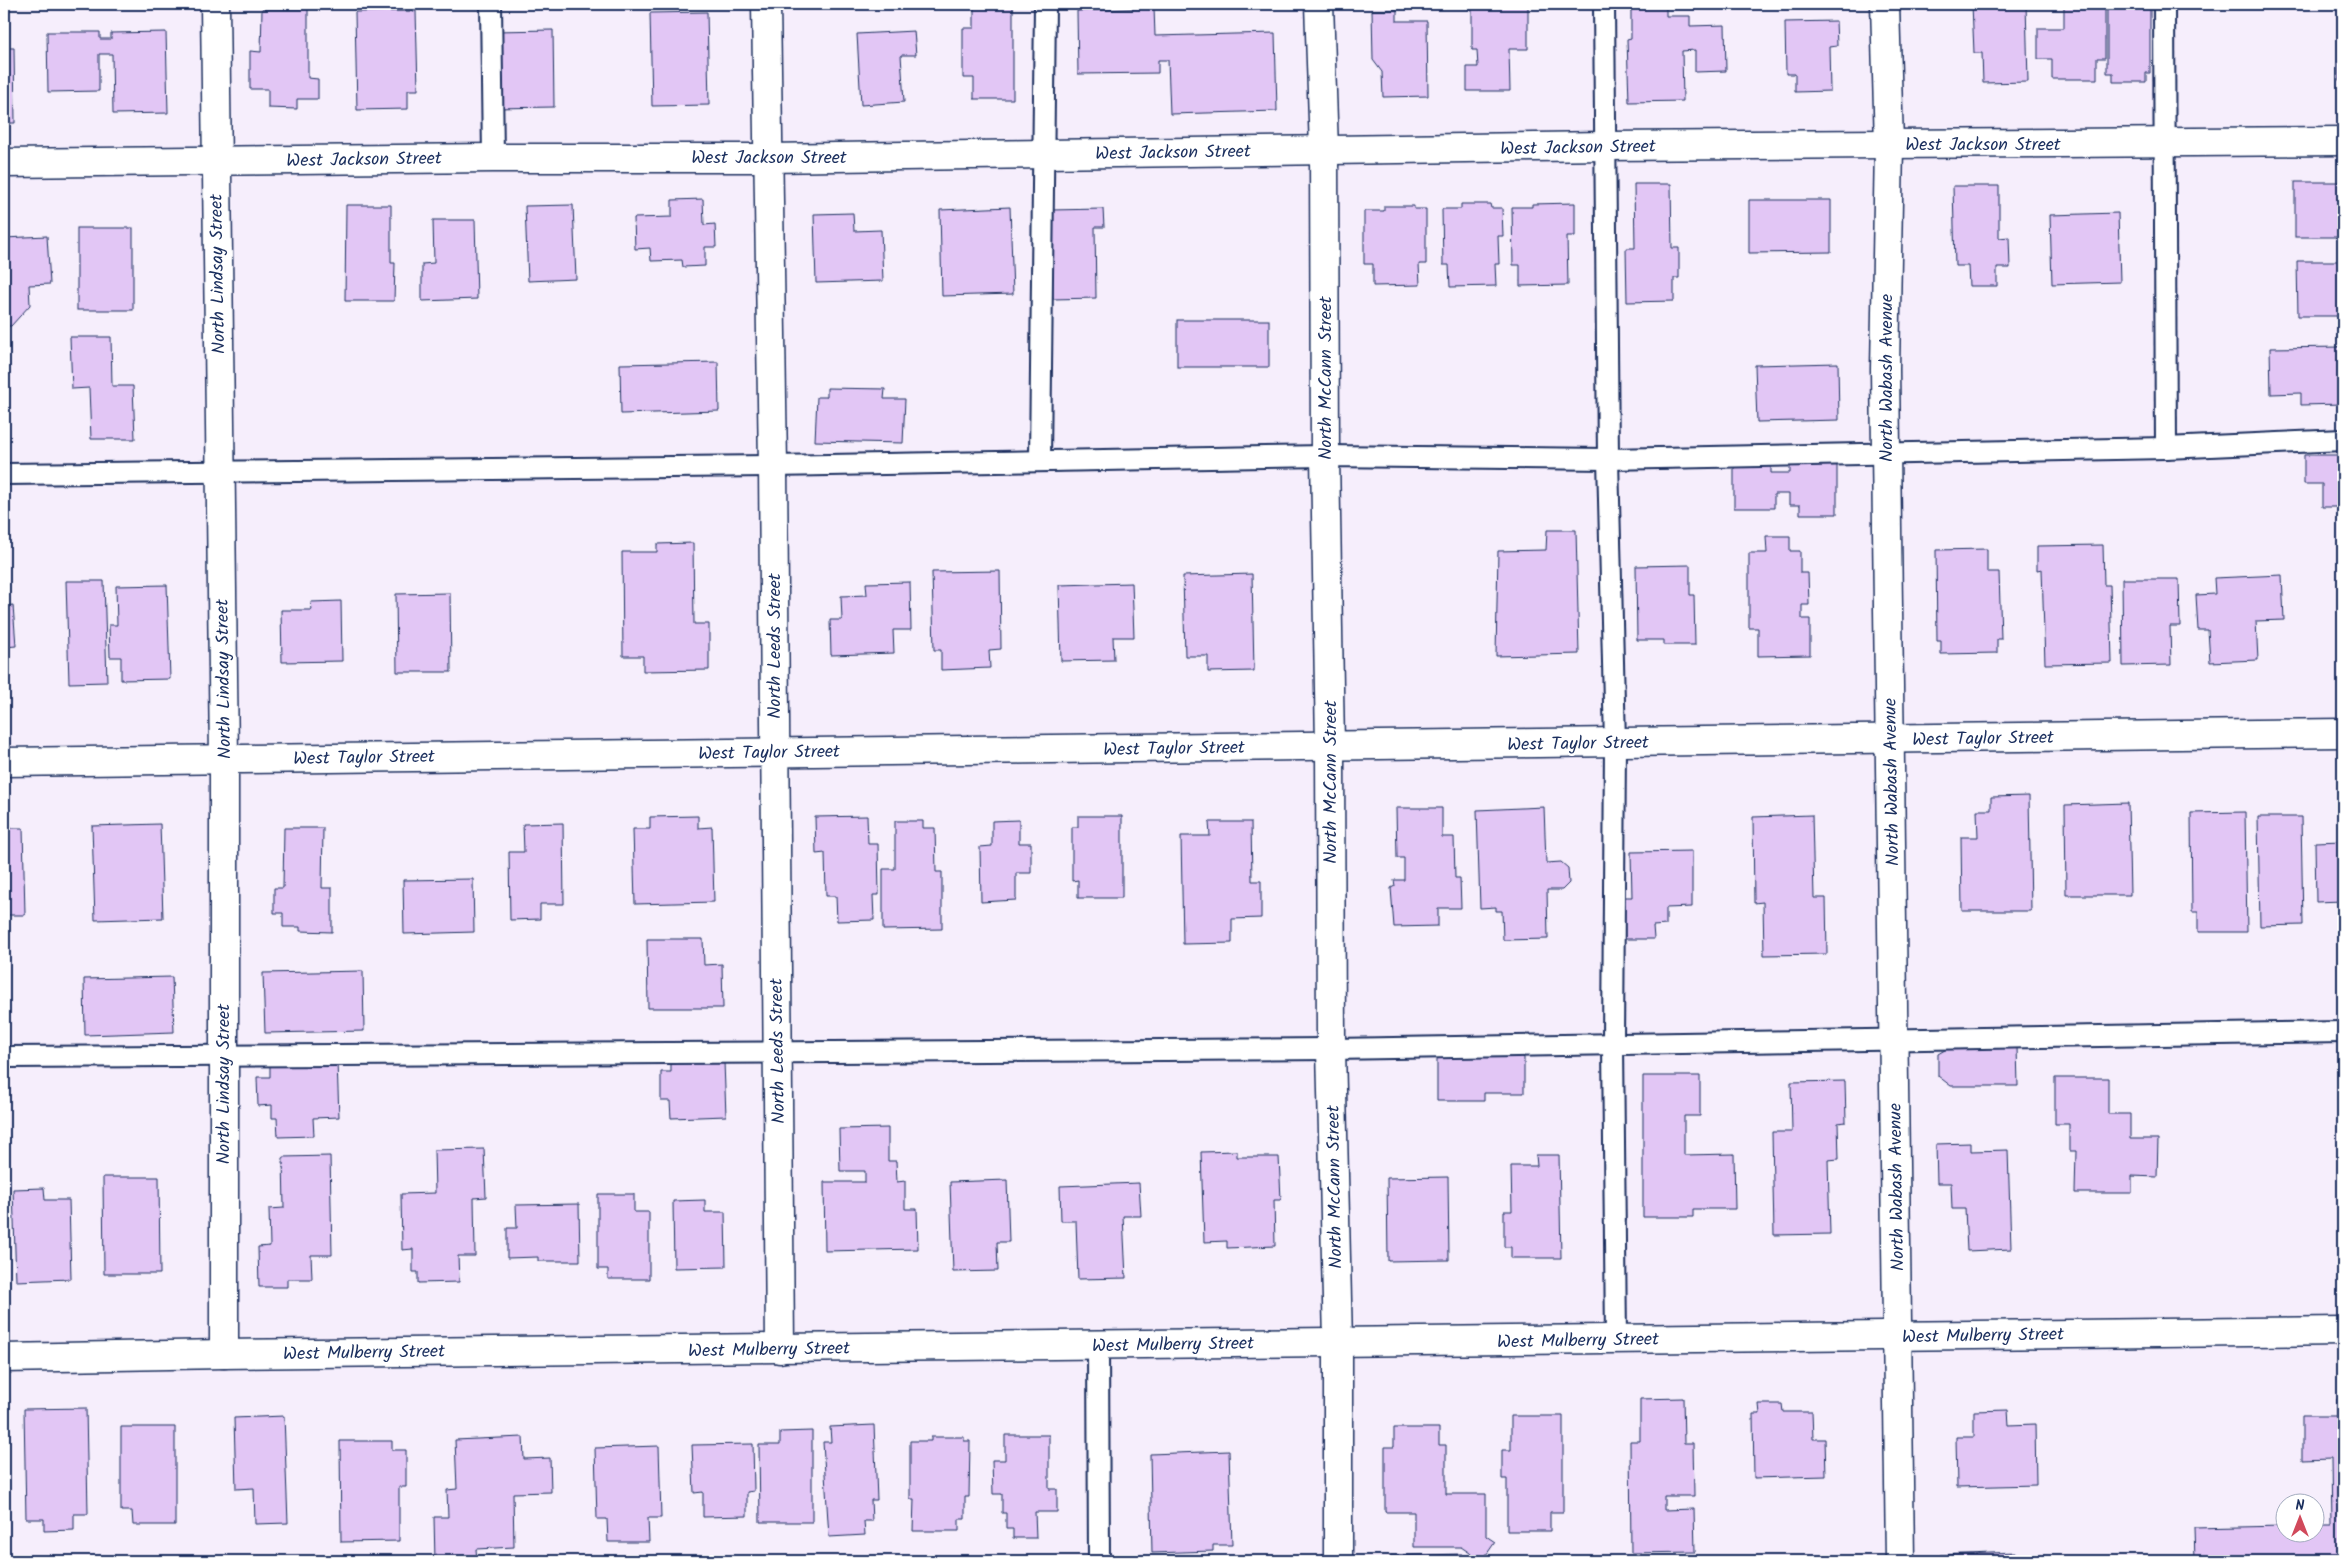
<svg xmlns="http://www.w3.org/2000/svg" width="2347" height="1565" viewBox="0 0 2347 1565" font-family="Kalam,sans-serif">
	<rect width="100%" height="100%" fill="#f6eefc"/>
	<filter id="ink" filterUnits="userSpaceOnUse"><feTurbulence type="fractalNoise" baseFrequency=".02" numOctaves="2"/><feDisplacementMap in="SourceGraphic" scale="10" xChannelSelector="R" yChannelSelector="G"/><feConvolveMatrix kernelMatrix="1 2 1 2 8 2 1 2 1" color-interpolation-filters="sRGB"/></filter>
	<g filter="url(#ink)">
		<!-- building -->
		<g fill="#e2c6f5" stroke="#1b2f5e">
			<path d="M1203,4H1262V5L1203,7Z"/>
			<path d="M1472,4H1528V49H1509L1510,91H1467V67H1478L1477,50H1472Z"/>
			<path d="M1666,4V16H1690V26L1725,25L1726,71L1695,72V50L1682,51L1683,101L1629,102L1627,39L1631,38V5Z"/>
			<path d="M1972,4H2026L2028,82L1983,83L1982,53H1974Z"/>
			<path d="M2081,4H2105V58H2097V79H2052V59H2038V28H2064V5H2081Z"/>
			<path d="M2107,4H2150V73H2146V82H2113V73H2107Z"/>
			<rect x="2339" y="4" width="4" height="76"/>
			<path d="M974,5H1013V99H974V78H963V28H974Z"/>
			<path d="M1154,8L1155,36L1275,33L1277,111L1170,114L1168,60H1158V73L1078,74L1077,11Z"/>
			<path d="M262,9H308V78L318,79V99H297V109L268,108V89H250V51L261,52Z"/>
			<path d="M1372,10H1397V21H1427L1428,96L1383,97L1382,72L1373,60Z"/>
			<path d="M416,11L418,90H408V109L357,110L355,12Z"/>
			<path d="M707,12L709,105L652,106L650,13Z"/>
			<path d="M1836,21L1837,46L1829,47L1830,91L1795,92V74H1786L1785,22Z"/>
			<path d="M553,30L554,107L496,108L495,31Z"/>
			<path d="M914,31L916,55H901L904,102L861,105L857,34Z"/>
			<path d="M47,32H100V39H111V33L166,32L168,113L113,114L112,54H99V91L48,92Z"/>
			<path d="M4,48H14L15,123H4Z"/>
			<rect x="2295" y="182" width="48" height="55"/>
			<path d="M1634,184H1671L1672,248H1679V278H1674V301L1627,302L1626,248H1635Z"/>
			<path d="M1953,186H1999V238L2009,237L2010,268H1997V286H1969L1968,266H1955Z"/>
			<path d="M703,199L704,225L715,224L716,247H705V266L683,267L682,260L651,261L650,248L635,249L634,218L672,217V200Z"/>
			<path d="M1749,200H1831V252L1749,253Z"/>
			<path d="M1575,203V236H1567L1568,285L1520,286V265H1513L1512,207H1532V204Z"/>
			<path d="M1461,204H1490L1491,208H1502L1503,236H1498L1499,264H1495L1496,286L1450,287L1449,265H1443L1442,209H1461Z"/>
			<path d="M346,205H391V263H395L394,301H345Z"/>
			<path d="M573,205L576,279L528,281L525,206Z"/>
			<path d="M1384,206H1414V209H1426V264H1419L1420,285L1373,286V264H1364V211H1384Z"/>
			<path d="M1010,207L1013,294L942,296L940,210Z"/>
			<path d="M1103,209L1104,227H1095L1096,298L1053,299L1051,210Z"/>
			<path d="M853,213L854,231L881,230L883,281L816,283L814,214Z"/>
			<path d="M2118,213L2120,282L2052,284L2050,215Z"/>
			<path d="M433,220H475L477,299L422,301V264L434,263Z"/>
			<rect x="77" y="228" width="56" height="82"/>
			<path d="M47,236L50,284L29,285L30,305L11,326H4V238Z"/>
			<path d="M2297,261H2343V316H2298Z"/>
			<rect x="1177" y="320" width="92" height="47"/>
			<path d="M70,337H111L112,386H133L135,439H91L89,388L72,389Z"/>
			<path d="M2343,347V404L2301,405V393L2271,394L2270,348Z"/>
			<path d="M718,362L719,411L621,414L620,364Z"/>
			<path d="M1838,363L1839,420L1757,422L1755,365Z"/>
			<path d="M827,388L885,389L884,399H905L903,443L815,441L817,397H827Z"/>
			<path d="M2304,455H2343V507H2322V484H2304Z"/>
			<path d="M1790,460H1837V514H1800V505H1789V494H1774V508H1734V465H1771V473H1790Z"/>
			<path d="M1547,530H1576L1579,654L1496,656L1498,551L1546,550Z"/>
			<path d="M1766,536H1790V551H1800V573H1808L1809,605H1802V619H1810V655L1758,656V628H1749V553H1767Z"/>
			<path d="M693,543L694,624H709V670L643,671V656H623L622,552H657V544Z"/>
			<path d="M2103,545L2104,585H2110L2112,663L2045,664L2042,569L2037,570V546Z"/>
			<path d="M1987,549V572H1999L2001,639H1997V653L1941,654V641H1937L1936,550Z"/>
			<path d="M1690,565V595H1694L1695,645H1664V640H1637L1636,566Z"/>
			<path d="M1000,571L1001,649L989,650L990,668L941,670V650H934L932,572Z"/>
			<path d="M1252,574L1254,671L1208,672V656H1185L1183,576Z"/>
			<path d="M2282,575L2284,620L2256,621L2258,660L2210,662L2208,630H2198L2196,595L2215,594L2214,578Z"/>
			<path d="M2122,579H2179L2180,626H2170L2171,665L2123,666Z"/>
			<path d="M66,581H104L107,682L69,683Z"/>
			<path d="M910,582L911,630H893L894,653L831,655L830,620H842L841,596L867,595L866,583Z"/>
			<path d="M1132,583L1134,637H1113L1114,660L1061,661L1059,585Z"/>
			<path d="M167,585L170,679L121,680V657H110L109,625H117L116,586Z"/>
			<path d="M450,593L451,672H397L396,594Z"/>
			<path d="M341,601L342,661L282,662L281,610H312L311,602Z"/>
			<path d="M13,605L16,646L5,647L8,685H4V606Z"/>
			<path d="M2029,796L2031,911H1962L1961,837H1978L1977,810H1991V797Z"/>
			<path d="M2128,803L2130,895H2066L2065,805Z"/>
			<path d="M1544,807L1546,863L1561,862L1568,868L1569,883L1562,890H1547L1548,939L1503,940L1502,911H1496V907L1480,908L1477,810Z"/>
			<path d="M1396,808H1442V837H1454L1455,878H1460L1461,908H1438V926L1394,927L1391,888L1395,886L1394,880H1404V858H1397Z"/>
			<path d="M2245,812L2247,932H2198V912H2192L2191,813Z"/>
			<path d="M1812,815L1814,898H1826L1827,954L1764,955L1763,902L1754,903L1753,817Z"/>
			<path d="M698,816V828L712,827L714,902L635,904L633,829H650V817Z"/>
			<path d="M867,816L868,844H878L879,895H873L874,920L837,921L836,896H826L825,853L816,854L815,817Z"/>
			<path d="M1078,816H1122V898H1078V880L1072,881V827H1078Z"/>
			<path d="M2258,817H2301L2303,925L2260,926Z"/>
			<path d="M1019,820V843H1031V873H1016V900L981,902L980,847L992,846V821Z"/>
			<path d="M895,821H923V828H935L936,872H942V929L883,930V869H895Z"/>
			<path d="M1209,822H1251L1252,881H1261V918L1232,919V943L1183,944L1181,836H1210Z"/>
			<path d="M563,823L564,904H540V919L510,920L509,852H524L523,824Z"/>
			<path d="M160,824L163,918L95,920L92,826Z"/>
			<path d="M4,828H23L25,915H4Z"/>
			<path d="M284,828H323L322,888H332V932L300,931V927H283V913H274V888H283Z"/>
			<path d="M2343,841V901L2316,902L2315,842Z"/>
			<path d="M1692,851V907L1666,908V925L1653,926L1654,939H1625L1624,897H1632L1631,852Z"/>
			<path d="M473,879L474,932L404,934L403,880Z"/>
			<path d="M647,939H703L704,965L722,964L723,1008H648Z"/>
			<path d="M363,971L364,1031L265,1033L263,973Z"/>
			<path d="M172,977L174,1032L85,1035L84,979Z"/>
			<path d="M1950,1047H2017L2018,1086H1951L1938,1076V1054Z"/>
			<path d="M1524,1052V1093H1484V1101H1437V1053Z"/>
			<path d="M337,1062L339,1117L313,1118L314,1136L278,1137L277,1118H272V1105L258,1106L257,1077H270V1063Z"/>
			<path d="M724,1062L726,1116L671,1118L670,1101H661V1072H671V1063Z"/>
			<path d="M1643,1076H1700V1116H1684V1155L1734,1154L1735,1209H1693V1217H1643Z"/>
			<path d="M2055,1078H2108V1114H2130V1139H2158L2157,1177L2132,1176V1193H2075L2076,1151H2069V1124H2055Z"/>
			<path d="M1845,1081L1846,1122L1838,1123L1839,1159L1828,1160L1830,1234L1774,1235L1772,1132H1792L1791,1082Z"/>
			<path d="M888,1128V1161H896L897,1182L905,1181V1209H917L918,1249L825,1251L824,1182H865V1171H840L839,1129Z"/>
			<path d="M1971,1143V1151L2008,1150L2011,1249L1967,1251L1965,1209H1952L1951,1183H1937L1936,1144Z"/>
			<path d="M484,1149L486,1197L474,1198L475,1256H458L459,1282L418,1283V1272H413V1249L402,1250L401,1194L435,1193L434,1150Z"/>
			<path d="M1237,1151V1157H1279L1281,1200H1274L1275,1246L1227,1248V1241L1204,1242L1201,1152Z"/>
			<path d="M1536,1155H1559L1561,1258H1511V1247H1504V1211H1512L1511,1166H1537Z"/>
			<path d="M330,1156L332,1255H311L312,1279H287V1287H259L258,1247L270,1246L269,1209L284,1208L283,1157Z"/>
			<path d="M103,1177H159L160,1274H104Z"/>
			<path d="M1448,1177L1449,1260L1388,1261L1387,1178Z"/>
			<path d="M1007,1180L1009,1242H997L998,1271L953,1272L950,1182Z"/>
			<path d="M1139,1183L1141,1216H1123L1126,1278L1078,1279L1076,1221H1061L1060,1186Z"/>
			<path d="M44,1188L45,1200H69L71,1279L16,1281L13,1189Z"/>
			<path d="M598,1194H634V1212H649V1279H608V1269H598Z"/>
			<path d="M705,1200V1212H725L726,1267L674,1268L673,1201Z"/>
			<path d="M579,1204L580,1261H538V1257L507,1258V1228H517L516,1205Z"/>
			<path d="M1683,1398L1684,1443H1693L1694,1496H1664V1510L1694,1509L1695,1552L1631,1553L1630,1441H1640V1399Z"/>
			<path d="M2337,1399H2343V1561H2195L2194,1528L2284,1526V1532H2314V1526H2332L2331,1459L2302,1460V1416H2337Z"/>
			<path d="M1759,1404H1782L1783,1412H1812L1813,1439H1825L1826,1476L1754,1478L1753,1414H1760Z"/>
			<path d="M86,1408L88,1514H74V1530L44,1531V1519H26L24,1409Z"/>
			<path d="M2008,1410L2009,1425L2035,1424L2036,1485L1957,1487L1956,1437H1974V1411Z"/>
			<path d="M284,1416L288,1523L255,1524L254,1488L236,1489L234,1418Z"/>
			<path d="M1511,1416H1563V1512H1550V1531H1507V1479H1502V1450H1511Z"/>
			<path d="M874,1425L877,1500H871L872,1521H864L865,1535L829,1537L823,1442H831L830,1427Z"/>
			<path d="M121,1427H175V1525H133L132,1511H121Z"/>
			<path d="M1394,1428H1439V1445H1446V1494H1486V1536L1495,1542L1482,1561L1461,1547H1414V1512H1385V1447H1394Z"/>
			<path d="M812,1431V1522H760L759,1445H780V1432Z"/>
			<path d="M1005,1435H1049V1489H1057V1512H1035L1036,1538H1013V1529H1006V1513H1002V1494H993L992,1460H1005Z"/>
			<path d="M523,1437L524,1459L550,1458L551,1492L513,1493L514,1547L476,1549L477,1561H435L434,1517H448L447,1490L457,1489L455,1440Z"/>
			<path d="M931,1437H964V1441H970L969,1497H965V1519H959V1531H913L914,1499H910V1441H931Z"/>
			<path d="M340,1441H392V1450H406V1487H399V1541L341,1542Z"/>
			<path d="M753,1444L754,1491L747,1492V1516L703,1517V1492L694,1493L692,1445Z"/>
			<path d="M659,1446L661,1518H648L649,1542H608L607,1519H597L595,1448Z"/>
			<path d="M1229,1451L1232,1545H1213V1551L1152,1553L1150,1454Z"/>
			<path d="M2016,1552V1561H1941L1940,1555Z"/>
			<path d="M1462,1554V1561H1390V1556Z"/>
		</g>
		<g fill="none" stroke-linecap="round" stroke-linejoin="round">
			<defs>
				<g id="lane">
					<path d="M491,4L493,158"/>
					<path d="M1604,4L1608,459L1615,743L1613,1044L1616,1340"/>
					<path d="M2164,4L2166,448"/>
					<path d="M1040,460L1045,4"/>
					<path d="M4,474L773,466L1325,456L1608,459L2166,448L2343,440"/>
					<path d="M4,1057C447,1051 889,1055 1332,1049C1669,1045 2006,1036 2343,1032"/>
					<path d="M1098,1345L1099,1561"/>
				</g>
				<g id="street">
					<path d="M215,4L224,759V1354"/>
					<path d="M766,4L773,466L780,1349"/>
					<path d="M1319,4L1324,150L1325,456L1330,746L1331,1049L1338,1342V1561"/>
					<path d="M1885,4L1889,145L1885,369L1900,1561"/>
					<path d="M4,163L493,158H768L1605,146L2343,141"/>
					<path d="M4,762L2343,733"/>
					<path d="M4,1358L224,1354L2343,1331"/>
				</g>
			</defs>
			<!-- lane casing -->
			<use href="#lane" stroke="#1b2f5e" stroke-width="24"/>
			<!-- street casing -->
			<use href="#street" stroke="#1b2f5e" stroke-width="31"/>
			<!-- lane -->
			<use href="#lane" stroke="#fff" stroke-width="20"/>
			<!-- street -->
			<use href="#street" stroke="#fff" stroke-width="28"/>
		</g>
	</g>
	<g text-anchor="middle" stroke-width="5" stroke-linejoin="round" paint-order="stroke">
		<!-- street labels -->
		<g font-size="18" fill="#1b2f5e" stroke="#fff">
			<text x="1983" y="150">West Jackson Street</text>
			<text transform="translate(1578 147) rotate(-1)" y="6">West Jackson Street</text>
			<text transform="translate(1173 152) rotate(-1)" y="6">West Jackson Street</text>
			<text x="769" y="163">West Jackson Street</text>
			<text transform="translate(364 159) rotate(-1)" y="6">West Jackson Street</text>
			<text transform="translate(217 274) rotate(-91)" y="6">North Lindsay Street</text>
			<text transform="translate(1325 378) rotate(-90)" y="6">North McCann Street</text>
			<text transform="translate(1886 378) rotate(-90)" y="6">North Wabash Avenue</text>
			<text transform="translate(774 646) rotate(-90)" y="6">North Leeds Street</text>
			<text transform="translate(223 679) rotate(-91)" y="6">North Lindsay Street</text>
			<text transform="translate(1983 738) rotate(-1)" y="6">West Taylor Street</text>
			<text transform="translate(1578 743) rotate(-1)" y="6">West Taylor Street</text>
			<text transform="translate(1174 748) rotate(-1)" y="6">West Taylor Street</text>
			<text transform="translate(769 752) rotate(-1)" y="6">West Taylor Street</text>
			<text transform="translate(364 757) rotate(-1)" y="6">West Taylor Street</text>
			<text transform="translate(1330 782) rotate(-90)" y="6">North McCann Street</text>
			<text transform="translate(1891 782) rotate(-91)" y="6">North Wabash Avenue</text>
			<text transform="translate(777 1051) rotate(-91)" y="6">North Leeds Street</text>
			<text transform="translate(223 1084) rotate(-90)" y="6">North Lindsay Street</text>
			<text transform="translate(1334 1187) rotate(-91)" y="6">North McCann Street</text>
			<text transform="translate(1896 1187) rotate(-91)" y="6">North Wabash Avenue</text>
			<text transform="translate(1983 1335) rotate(-1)" y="6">West Mulberry Street</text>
			<text transform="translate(1578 1340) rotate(-1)" y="6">West Mulberry Street</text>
			<text transform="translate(1173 1344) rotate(-1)" y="6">West Mulberry Street</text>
			<text transform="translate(769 1349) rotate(-1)" y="6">West Mulberry Street</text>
			<text transform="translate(364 1352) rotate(-1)" y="6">West Mulberry Street</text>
		</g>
	</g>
	<!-- margin -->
	<rect width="2347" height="1565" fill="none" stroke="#fff" stroke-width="20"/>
	<rect x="10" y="10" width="2327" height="1545" fill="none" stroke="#1b2f5e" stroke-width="2" filter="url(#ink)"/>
	<!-- north arrow -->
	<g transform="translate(2300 1518)"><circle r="24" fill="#ffffff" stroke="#a4acbf"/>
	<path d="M0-4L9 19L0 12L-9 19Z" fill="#d1495b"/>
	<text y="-8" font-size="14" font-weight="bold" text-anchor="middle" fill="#1b2f5e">N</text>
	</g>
</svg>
